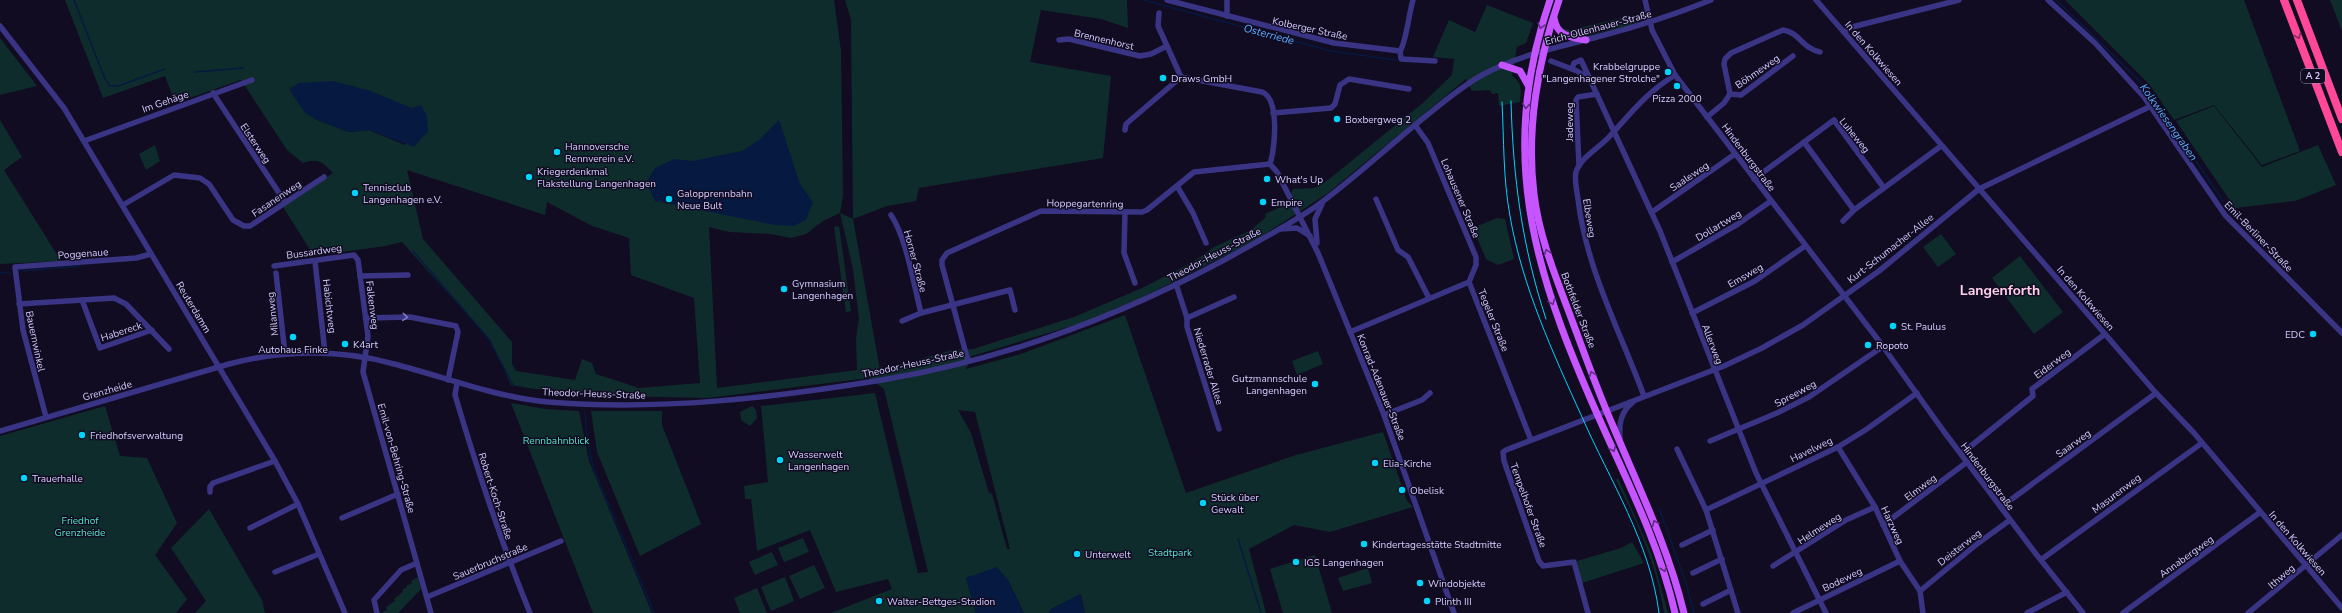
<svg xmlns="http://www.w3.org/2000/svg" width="2342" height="613" viewBox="0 0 2342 613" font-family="'Nunito Sans',sans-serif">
	<rect width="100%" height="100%" fill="#110c22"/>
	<!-- green -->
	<g fill="#0f2c2c" fill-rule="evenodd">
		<path d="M65,0H834L841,51L843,196L840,213L853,219L851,20L845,0H1127L1128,28L1101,19L1041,10L1030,62L1111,76L1103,158L919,188L916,201L887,206L853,219L880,370L953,350L973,349L1074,317L1142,288L1193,262L1214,247L1251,230L1266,217L1265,214L1285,205L1293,189L1314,188L1328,180L1424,102L1452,75L1454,59L1433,57L1449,20L1475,32L1487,5L1533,23L1526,43L1517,47L1512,76C1523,83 1521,91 1520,102L1499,106L1498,93L1492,94L1490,90L1472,91L1466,79L1328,193L1256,240L1141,298L1085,322L972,356L966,369L1021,354L1125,315L1186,493L1296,455L1383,432L1407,501L1413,507L1330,532L1294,525L1249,549L1266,613H1085L1081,595L1051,609L1049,613H1024L1008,580L981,573L966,578L976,613H831L892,589L888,579L836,592L810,530L757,551L751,499H745L744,486L768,482L761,406L875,393L918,573L928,572L884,389L869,378L708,398L616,396L607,393L534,389L511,385L491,341L402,242L385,246L314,256L283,207L333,173C322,162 318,158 303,163L287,150L241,80L175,103L165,76L103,98ZM299,83L353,86L411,108L405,145L369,130L349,132L317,120ZM407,170L545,215L547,202L592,226L629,238L631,275L694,298L700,383L639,388L596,374L592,363L582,359L575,380L516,371L512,364V342L423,239ZM840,213L853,269L859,319L856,338L857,370L717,388L709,227L729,232L771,234L791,238L806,234L823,221ZM958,410L975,412L1010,549H1007L992,494L989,493L971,433Z"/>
		<path d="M2065,0H2244L2300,151L2262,165L2214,105L2174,120L2149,84Z"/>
		<path d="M2330,0H2342V31Z"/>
		<path d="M1634,15L1637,26L1611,33L1610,30L1589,36L1590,39L1565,36L1562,28L1570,30Z"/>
		<path d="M0,38L37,86L0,95Z"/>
		<path d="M2214,106L2262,167L2318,145L2336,185L2295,201L2235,208L2176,121Z"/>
		<path d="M0,120L22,157L4,170L61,261L0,264Z"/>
		<path d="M155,145L160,161L146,170L139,154Z"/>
		<path d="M1497,218L1505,219L1514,259L1498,265L1486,259L1473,228Z"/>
		<path d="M839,226L851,311L846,312L834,227Z"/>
		<path d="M1941,234L1956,254L1938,267L1923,247Z"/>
		<path d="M2020,256L2063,312L2034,334L1992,278Z"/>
		<path d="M1318,351L1323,364L1297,375L1292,361Z"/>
		<path d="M511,403L545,409L579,411L589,461L652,613H593Z"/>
		<path d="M105,406L120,456L147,458L177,523L155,555L187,599L176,613H0V436Z"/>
		<path d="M752,406L756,410L757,418L750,426L741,420L740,412Z"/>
		<path d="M591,411H662V425L701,524L640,556L597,452Z"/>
		<path d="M1618,478L1652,555L1668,613H1664C1657,565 1637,522 1616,480Z"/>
		<path d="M209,509L262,600L265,613H195L206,601L171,548Z"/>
		<path d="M803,538L809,552L784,562L778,548Z"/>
		<path d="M1632,542L1644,563L1582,583L1577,561L1621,548Z"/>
		<path d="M772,552L778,565L755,575L749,562Z"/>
		<path d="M1315,555L1332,613H1283L1270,569Z"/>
		<path d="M814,565L825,588L800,599L789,576Z"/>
		<path d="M1368,568L1372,583L1343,591L1338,578Z"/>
		<path d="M418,577L421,589L398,613H381L387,610L386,607L395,601L394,599L403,592L402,590L407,587L406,586L412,583L411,581Z"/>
		<path d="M785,577L794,601L771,611L761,587Z"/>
		<path d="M757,588L767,613H740L734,598Z"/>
	</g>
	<!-- water -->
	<g fill="#061940">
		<path d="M333,81L371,91L411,108L421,105L427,116L428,131L414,147L369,130L349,132L317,120L305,113L289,89L299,83Z"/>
		<path d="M779,120L800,184L813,202L806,220L793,226L775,225L655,201L646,183L655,168L674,159L692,161L742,151L759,140Z"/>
		<path d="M997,567L1008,580L1024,613H976L966,578Z"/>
		<path d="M1080,594L1085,613H1049L1051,609Z"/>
	</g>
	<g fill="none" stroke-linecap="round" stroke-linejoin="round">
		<!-- stream -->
		<g stroke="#061940" stroke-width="1.5">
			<path d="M74,0L105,79L110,86H118L165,69"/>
			<path d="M1144,0L1331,51L1396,60"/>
			<path d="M2056,0L2146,87L2223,201"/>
			<path d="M195,72L244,68"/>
			<path d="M413,251L488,338L513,385"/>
			<path d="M21,271L81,266"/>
			<path d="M0,273L9,272"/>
			<path d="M585,413L587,437L593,467L654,613"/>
			<path d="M1659,508L1686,583L1694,613"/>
			<path d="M1238,539L1261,613"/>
		</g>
		<!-- minor -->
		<g stroke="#3a3484" stroke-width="5.5">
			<path d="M1167,0L1334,43L1400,51"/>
			<path d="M1645,0L1652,30L1675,75L1879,341L1945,433L2036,554L2083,613"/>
			<path d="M1816,0L2156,393L2194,433L2342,608"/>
			<path d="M2048,0L2095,43L2144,97L2225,215L2342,333"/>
			<path d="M1159,13L1158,26L1181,77"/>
			<path d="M1227,16V0"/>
			<path d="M0,26L64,108L275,461L298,504L345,613"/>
			<path d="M1844,32L1852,27L1959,0"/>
			<path d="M1059,40L1069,39L1140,56L1151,54L1167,46"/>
			<path d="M1400,51C1406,43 1409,13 1413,0"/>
			<path d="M1400,51L1401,59L1435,61"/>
			<path d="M1551,61L1577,71L1588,78"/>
			<path d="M1572,69L1574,63L1581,60L1660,231L1756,473L1826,613"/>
			<path d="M213,93L285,202"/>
			<path d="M1730,94L1741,95L1793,56"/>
			<path d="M1273,113L1331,108L1335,104L1340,85L1349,79L1409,89"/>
			<path d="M1707,117L1724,103L1730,94L1724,64L1725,59L1731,53L1783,30C1799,32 1803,49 1820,52"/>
			<path d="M1415,125L1428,143L1476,257V265L1469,282"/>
			<path d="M1125,130L1126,124L1181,77L1262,92C1280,99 1275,149 1270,164"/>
			<path d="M84,141L252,80"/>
			<path d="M1804,142L1854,210"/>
			<path d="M1579,166L1576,100L1578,97L1597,94"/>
			<path d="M1754,179L1834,120L1884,188"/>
			<path d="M1177,186L1193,213L1206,243"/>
			<path d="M1376,199L1398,250L1408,257L1429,298"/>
			<path d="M123,205L174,175L200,178L209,184L233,220L244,226H250L324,177"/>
			<path d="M1125,212L1124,253L1135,283"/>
			<path d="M1652,212L1735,154"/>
			<path d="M891,215C906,237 914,285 921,313"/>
			<path d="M1843,221L1854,210L1941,146"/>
			<path d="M1280,229L1297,228L1310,236"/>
			<path d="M1317,243L1315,219L1322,204"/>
			<path d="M315,261L325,353"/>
			<path d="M1672,262L1738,224L1771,201"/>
			<path d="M274,266L354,255L358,260L368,336L363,372L431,613"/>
			<path d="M276,273L285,354"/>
			<path d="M360,276L408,275"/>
			<path d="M1469,282L1531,440"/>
			<path d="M1176,284L1187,318V327L1219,429"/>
			<path d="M82,300L100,348L152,330"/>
			<path d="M19,304L114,298L126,304L169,349"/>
			<path d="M1692,313L1755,281L1805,246"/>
			<path d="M366,318L410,317L456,326L458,332L448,380"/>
			<path d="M1187,318L1234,297"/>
			<path d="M902,321L921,313L1010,290L1015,310"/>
			<path d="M1350,332L1469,282"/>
			<path d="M968,361L942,265V260L947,253L1041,211L1142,212L1147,210L1194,172L1270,164L1277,172L1318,253L1384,415L1454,613"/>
			<path d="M457,383L455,395C477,469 501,542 530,613"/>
			<path d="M1644,396C1620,331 1586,268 1578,199C1577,191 1574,179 1576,172C1580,158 1600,147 1609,137C1632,112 1646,93 1675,75"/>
			<path d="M1384,415L1422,400L1430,393"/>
			<path d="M46,417L23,330L15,267L136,258L151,254"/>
			<path d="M0,431L229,364C282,350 340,349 394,364C445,377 495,397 548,402C660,411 772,398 882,380C1003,360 1118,317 1226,259C1258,241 1292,224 1322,202C1358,175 1391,144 1426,116C1445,101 1463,85 1484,74C1519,55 1559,47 1597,37C1636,27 1674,15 1711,0"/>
			<path d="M1620,440C1619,425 1620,412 1633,402"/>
			<path d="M1710,441L1777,413L1809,397L1882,347"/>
			<path d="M1838,447L1875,507L1900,561L1920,591L1923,613"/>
			<path d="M1677,449L1706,510L1738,613"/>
			<path d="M1961,454L2033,396L2032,389L2105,334"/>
			<path d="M210,492V487L213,483L275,461"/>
			<path d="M2001,507L2156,393"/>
			<path d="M1706,510L1838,447L1867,429L1917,393"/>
			<path d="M342,518L398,494"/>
			<path d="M1883,525L1967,462"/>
			<path d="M250,528L298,504"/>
			<path d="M1682,545L1713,530"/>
			<path d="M2042,559L2202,443"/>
			<path d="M1773,566L1846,520L1875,507"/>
			<path d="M275,572L319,554"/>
			<path d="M1693,573L1722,559"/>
			<path d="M1920,591L1977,544L2010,520"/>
			<path d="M427,597L561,541"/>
			<path d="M1703,604L1731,590"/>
			<path d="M377,613L374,600L401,570L417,563"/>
			<path d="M1588,613L1574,562L1543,566L1539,561L1504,461L1503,452L1506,450L1724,366L1762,348L1803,325L1879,271L1979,189L2151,106"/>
			<path d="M1793,613L1900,561"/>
			<path d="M2027,613L2067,592"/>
			<path d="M2123,613L2259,513"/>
			<path d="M2248,613L2342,535"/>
		</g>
		<!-- major -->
		<g stroke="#c654ff" stroke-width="7">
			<path d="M1550,0C1494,163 1539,286 1607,436C1633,493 1661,551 1675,613"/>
			<path d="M1559,0C1538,60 1526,130 1534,194C1539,236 1555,275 1570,315C1584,352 1597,390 1613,426C1639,488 1668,547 1684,613"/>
			<path d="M1554,18C1557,36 1569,37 1586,40"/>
			<path d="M1502,65L1520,71L1528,85"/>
		</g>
		<!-- highway -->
		<g stroke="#ff4898" stroke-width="8">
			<path d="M2284,0L2342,152"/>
			<path d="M2297,0L2342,119"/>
		</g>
		<!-- tram -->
		<g stroke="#00d4f8" stroke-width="1">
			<path d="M1511,101C1513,178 1522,246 1546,319"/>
			<path d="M1502,102C1504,140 1503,178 1510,216C1522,286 1553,353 1582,417C1610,481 1650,542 1659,613"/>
		</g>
	</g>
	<!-- one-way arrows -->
	<defs><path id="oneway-chevron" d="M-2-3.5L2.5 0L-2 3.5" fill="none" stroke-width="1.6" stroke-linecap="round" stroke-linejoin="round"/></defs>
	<g stroke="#622c85">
		<use href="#oneway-chevron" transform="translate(1541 26) rotate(106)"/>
		<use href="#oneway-chevron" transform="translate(1526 106) rotate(96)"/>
		<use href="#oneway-chevron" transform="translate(1547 252) rotate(-108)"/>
		<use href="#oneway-chevron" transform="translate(1552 302) rotate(69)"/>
		<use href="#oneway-chevron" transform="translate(1592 374) rotate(-111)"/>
		<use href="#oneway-chevron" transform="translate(1613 449) rotate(66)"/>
		<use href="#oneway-chevron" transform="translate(1655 523) rotate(-114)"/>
		<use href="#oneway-chevron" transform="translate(1664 569) rotate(71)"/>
	</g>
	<use stroke="#882a5d" href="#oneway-chevron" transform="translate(2298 36) rotate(69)"/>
	<use stroke="#8079bb" href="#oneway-chevron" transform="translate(405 317) rotate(5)"/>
	<!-- markers -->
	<g fill="#00d4f8" stroke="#110c22" stroke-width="1.5">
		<circle cx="1668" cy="72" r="4"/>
		<circle cx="1163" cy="78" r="4"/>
		<circle cx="1677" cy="86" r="4"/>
		<circle cx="1337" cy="119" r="4"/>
		<circle cx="557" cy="152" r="4"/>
		<circle cx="529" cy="177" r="4"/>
		<circle cx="1267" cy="179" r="4"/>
		<circle cx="355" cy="193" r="4"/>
		<circle cx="669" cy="199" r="4"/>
		<circle cx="1263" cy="202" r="4"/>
		<circle cx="784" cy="289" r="4"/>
		<circle cx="1893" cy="326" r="4"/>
		<circle cx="2313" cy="334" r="4"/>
		<circle cx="293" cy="337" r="4"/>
		<circle cx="345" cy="344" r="4"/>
		<circle cx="1868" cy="345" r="4"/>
		<circle cx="1315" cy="384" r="4"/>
		<circle cx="82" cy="435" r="4"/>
		<circle cx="780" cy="460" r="4"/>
		<circle cx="1375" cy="463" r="4"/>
		<circle cx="24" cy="478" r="4"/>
		<circle cx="1402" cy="490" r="4"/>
		<circle cx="1203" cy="503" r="4"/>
		<circle cx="1364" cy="544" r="4"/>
		<circle cx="1077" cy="554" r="4"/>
		<circle cx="1296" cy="562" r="4"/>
		<circle cx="1420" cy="583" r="4"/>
		<circle cx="879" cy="601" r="4"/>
		<circle cx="1427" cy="601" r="4"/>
	</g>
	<g text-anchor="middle" stroke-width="3" stroke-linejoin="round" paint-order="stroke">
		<!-- shield labels -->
		<rect fill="#110c22" stroke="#9a93bd" stroke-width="1" x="2301" y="69" width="24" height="14" rx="3"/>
		<g font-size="9" font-weight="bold" fill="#d5cdff">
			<text x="2313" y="79">A 2</text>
		</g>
		<!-- street labels -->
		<g font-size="10" fill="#d5cdff" stroke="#110c22">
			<text transform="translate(1598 27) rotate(-15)" y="4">Erich-Ollenhauer-Straße</text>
			<text transform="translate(1310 28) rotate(12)" y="4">Kolberger Straße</text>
			<text transform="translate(1104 39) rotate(13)" y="4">Brennenhorst</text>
			<text transform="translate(1874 53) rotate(49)" y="4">In den Kolkwiesen</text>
			<text transform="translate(1757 71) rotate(-35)" y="4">Böhmeweg</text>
			<text transform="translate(165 101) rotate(-19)" y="4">Im Gehäge</text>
			<text transform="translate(1569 122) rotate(-90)" y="4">Jadeweg</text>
			<text transform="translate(1855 135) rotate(51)" y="4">Luheweg</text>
			<text transform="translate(256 143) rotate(56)" y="4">Elsterweg</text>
			<text transform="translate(1749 157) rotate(53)" y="4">Hindenburgstraße</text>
			<text transform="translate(1689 176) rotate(-34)" y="4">Saaleweg</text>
			<text transform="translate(276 198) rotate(-34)" y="4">Fasanenweg</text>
			<text transform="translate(1461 198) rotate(67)" y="4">Lohausener Straße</text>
			<text transform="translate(1085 203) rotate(1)" y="4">Hoppegartenring</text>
			<text transform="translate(1590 218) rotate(81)" y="4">Elbeweg</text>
			<text transform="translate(1718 225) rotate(-31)" y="4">Dollartweg</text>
			<text transform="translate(2259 236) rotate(46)" y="4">Emil-Berliner-Straße</text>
			<text transform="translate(1890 248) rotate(-38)" y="4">Kurt-Schumacher-Allee</text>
			<text transform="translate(314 251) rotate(-8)" y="4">Bussardweg</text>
			<text transform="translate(83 253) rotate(-4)" y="4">Poggenaue</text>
			<text transform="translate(1214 254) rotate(-28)" y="4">Theodor-Heuss-Straße</text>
			<text transform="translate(916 261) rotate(75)" y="4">Horner Straße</text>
			<text transform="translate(1745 275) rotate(-30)" y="4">Emsweg</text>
			<text transform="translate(2086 298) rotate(49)" y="4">In den Kolkwiesen</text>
			<text transform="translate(373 305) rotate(83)" y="4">Falkenweg</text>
			<text transform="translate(330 306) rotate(83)" y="4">Habichtweg</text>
			<text transform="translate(194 307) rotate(59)" y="4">Reuterdamm</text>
			<text transform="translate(1579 310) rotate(69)" y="4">Bothfelder Straße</text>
			<text transform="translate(272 314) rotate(-96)" y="4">Milanweg</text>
			<text transform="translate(1494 320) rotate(68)" y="4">Tegeler Straße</text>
			<text transform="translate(121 331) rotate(-18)" y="4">Habereck</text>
			<text transform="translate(36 341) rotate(78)" y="4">Bauernwinkel</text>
			<text transform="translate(1713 344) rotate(69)" y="4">Allerweg</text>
			<text transform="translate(913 363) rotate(-12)" y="4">Theodor-Heuss-Straße</text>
			<text transform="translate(2052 363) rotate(-37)" y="4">Eiderweg</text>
			<text transform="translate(1209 366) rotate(73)" y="4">Niederrader Allee</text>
			<text transform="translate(1382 387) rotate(68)" y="4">Konrad-Adenauer-Straße</text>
			<text transform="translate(107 390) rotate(-16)" y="4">Grenzheide</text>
			<text transform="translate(594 393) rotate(2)" y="4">Theodor-Heuss-Straße</text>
			<text transform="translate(1795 393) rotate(-28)" y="4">Spreeweg</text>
			<text transform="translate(2073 443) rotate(-36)" y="4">Saarweg</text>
			<text transform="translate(1811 449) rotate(-26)" y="4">Havelweg</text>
			<text transform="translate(397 458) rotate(74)" y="4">Emil-von-Behring-Straße</text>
			<text transform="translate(1988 476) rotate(53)" y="4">Hindenburgstraße</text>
			<text transform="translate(1920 487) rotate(-37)" y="4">Elmweg</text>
			<text transform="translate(2116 493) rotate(-37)" y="4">Masurenweg</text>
			<text transform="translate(496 496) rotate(72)" y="4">Robert-Koch-Straße</text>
			<text transform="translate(1529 505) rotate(70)" y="4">Tempelhofer Straße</text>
			<text transform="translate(1893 525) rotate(65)" y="4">Harzweg</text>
			<text transform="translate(1819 528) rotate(-33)" y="4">Helmeweg</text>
			<text transform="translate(2298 543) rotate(49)" y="4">In den Kolkwiesen</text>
			<text transform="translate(1959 547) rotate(-38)" y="4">Deisterweg</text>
			<text transform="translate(2186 556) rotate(-36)" y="4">Annabergweg</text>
			<text transform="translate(490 561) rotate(-23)" y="4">Sauerbruchstraße</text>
			<text transform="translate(2281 576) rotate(-41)" y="4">Ithweg</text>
			<text transform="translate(1842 579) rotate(-26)" y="4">Bodeweg</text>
		</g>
		<!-- poi labels -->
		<g font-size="10" fill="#d5cdff" stroke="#110c22" text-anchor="start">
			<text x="1660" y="70" text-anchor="end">Krabbelgruppe<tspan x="1660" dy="12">"Langenhagener Strolche"</tspan></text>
			<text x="1171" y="82">Draws GmbH</text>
			<text x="1677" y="102" text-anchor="middle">Pizza 2000</text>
			<text x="1345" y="123">Boxbergweg 2</text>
			<text x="565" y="150">Hannoversche<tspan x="565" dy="12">Rennverein e.V.</tspan></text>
			<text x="537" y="175">Kriegerdenkmal<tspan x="537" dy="12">Flakstellung Langenhagen</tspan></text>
			<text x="1275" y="183">What's Up</text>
			<text x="363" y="191">Tennisclub<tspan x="363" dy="12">Langenhagen e.V.</tspan></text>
			<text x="677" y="197">Galopprennbahn<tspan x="677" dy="12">Neue Bult</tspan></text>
			<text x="1271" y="206">Empire</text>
			<text x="792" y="287">Gymnasium<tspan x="792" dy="12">Langenhagen</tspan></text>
			<text x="1901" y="330">St. Paulus</text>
			<text x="2305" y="338" text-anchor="end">EDC</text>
			<text x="353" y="348">K4art</text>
			<text x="1876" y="349">Ropoto</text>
			<text x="293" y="353" text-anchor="middle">Autohaus Finke</text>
			<text x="1307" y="382" text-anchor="end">Gutzmannschule<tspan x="1307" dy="12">Langenhagen</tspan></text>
			<text x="90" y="439">Friedhofsverwaltung</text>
			<text x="788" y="458">Wasserwelt<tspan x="788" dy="12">Langenhagen</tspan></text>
			<text x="1383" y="467">Elia-Kirche</text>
			<text x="32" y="482">Trauerhalle</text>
			<text x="1410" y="494">Obelisk</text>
			<text x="1211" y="501">Stück über<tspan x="1211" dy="12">Gewalt</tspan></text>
			<text x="1372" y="548">Kindertagesstätte Stadtmitte</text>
			<text x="1085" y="558">Unterwelt</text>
			<text x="1304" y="566">IGS Langenhagen</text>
			<text x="1428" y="587">Windobjekte</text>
			<text x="887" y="605">Walter-Bettges-Stadion</text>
			<text x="1435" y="605">Plinth III</text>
		</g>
		<!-- park labels -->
		<g font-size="10" fill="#52e6c7" stroke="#110c22">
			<text x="556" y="444">Rennbahnblick</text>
			<text x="80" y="524">Friedhof<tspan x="80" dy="12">Grenzheide</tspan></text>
			<text x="1170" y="556">Stadtpark</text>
		</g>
		<!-- water labels -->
		<g font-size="11" font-style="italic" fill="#5bacff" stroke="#110c22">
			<text transform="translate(1269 34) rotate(15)" y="4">Osterriede</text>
			<text transform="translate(2169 122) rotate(55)" y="4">Kolkwiesengraben</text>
		</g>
		<!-- district labels -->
		<g font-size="14" font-weight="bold" fill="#ffcfeb" stroke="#110c22">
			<text x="2000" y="295">Langenforth</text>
		</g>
	</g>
</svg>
